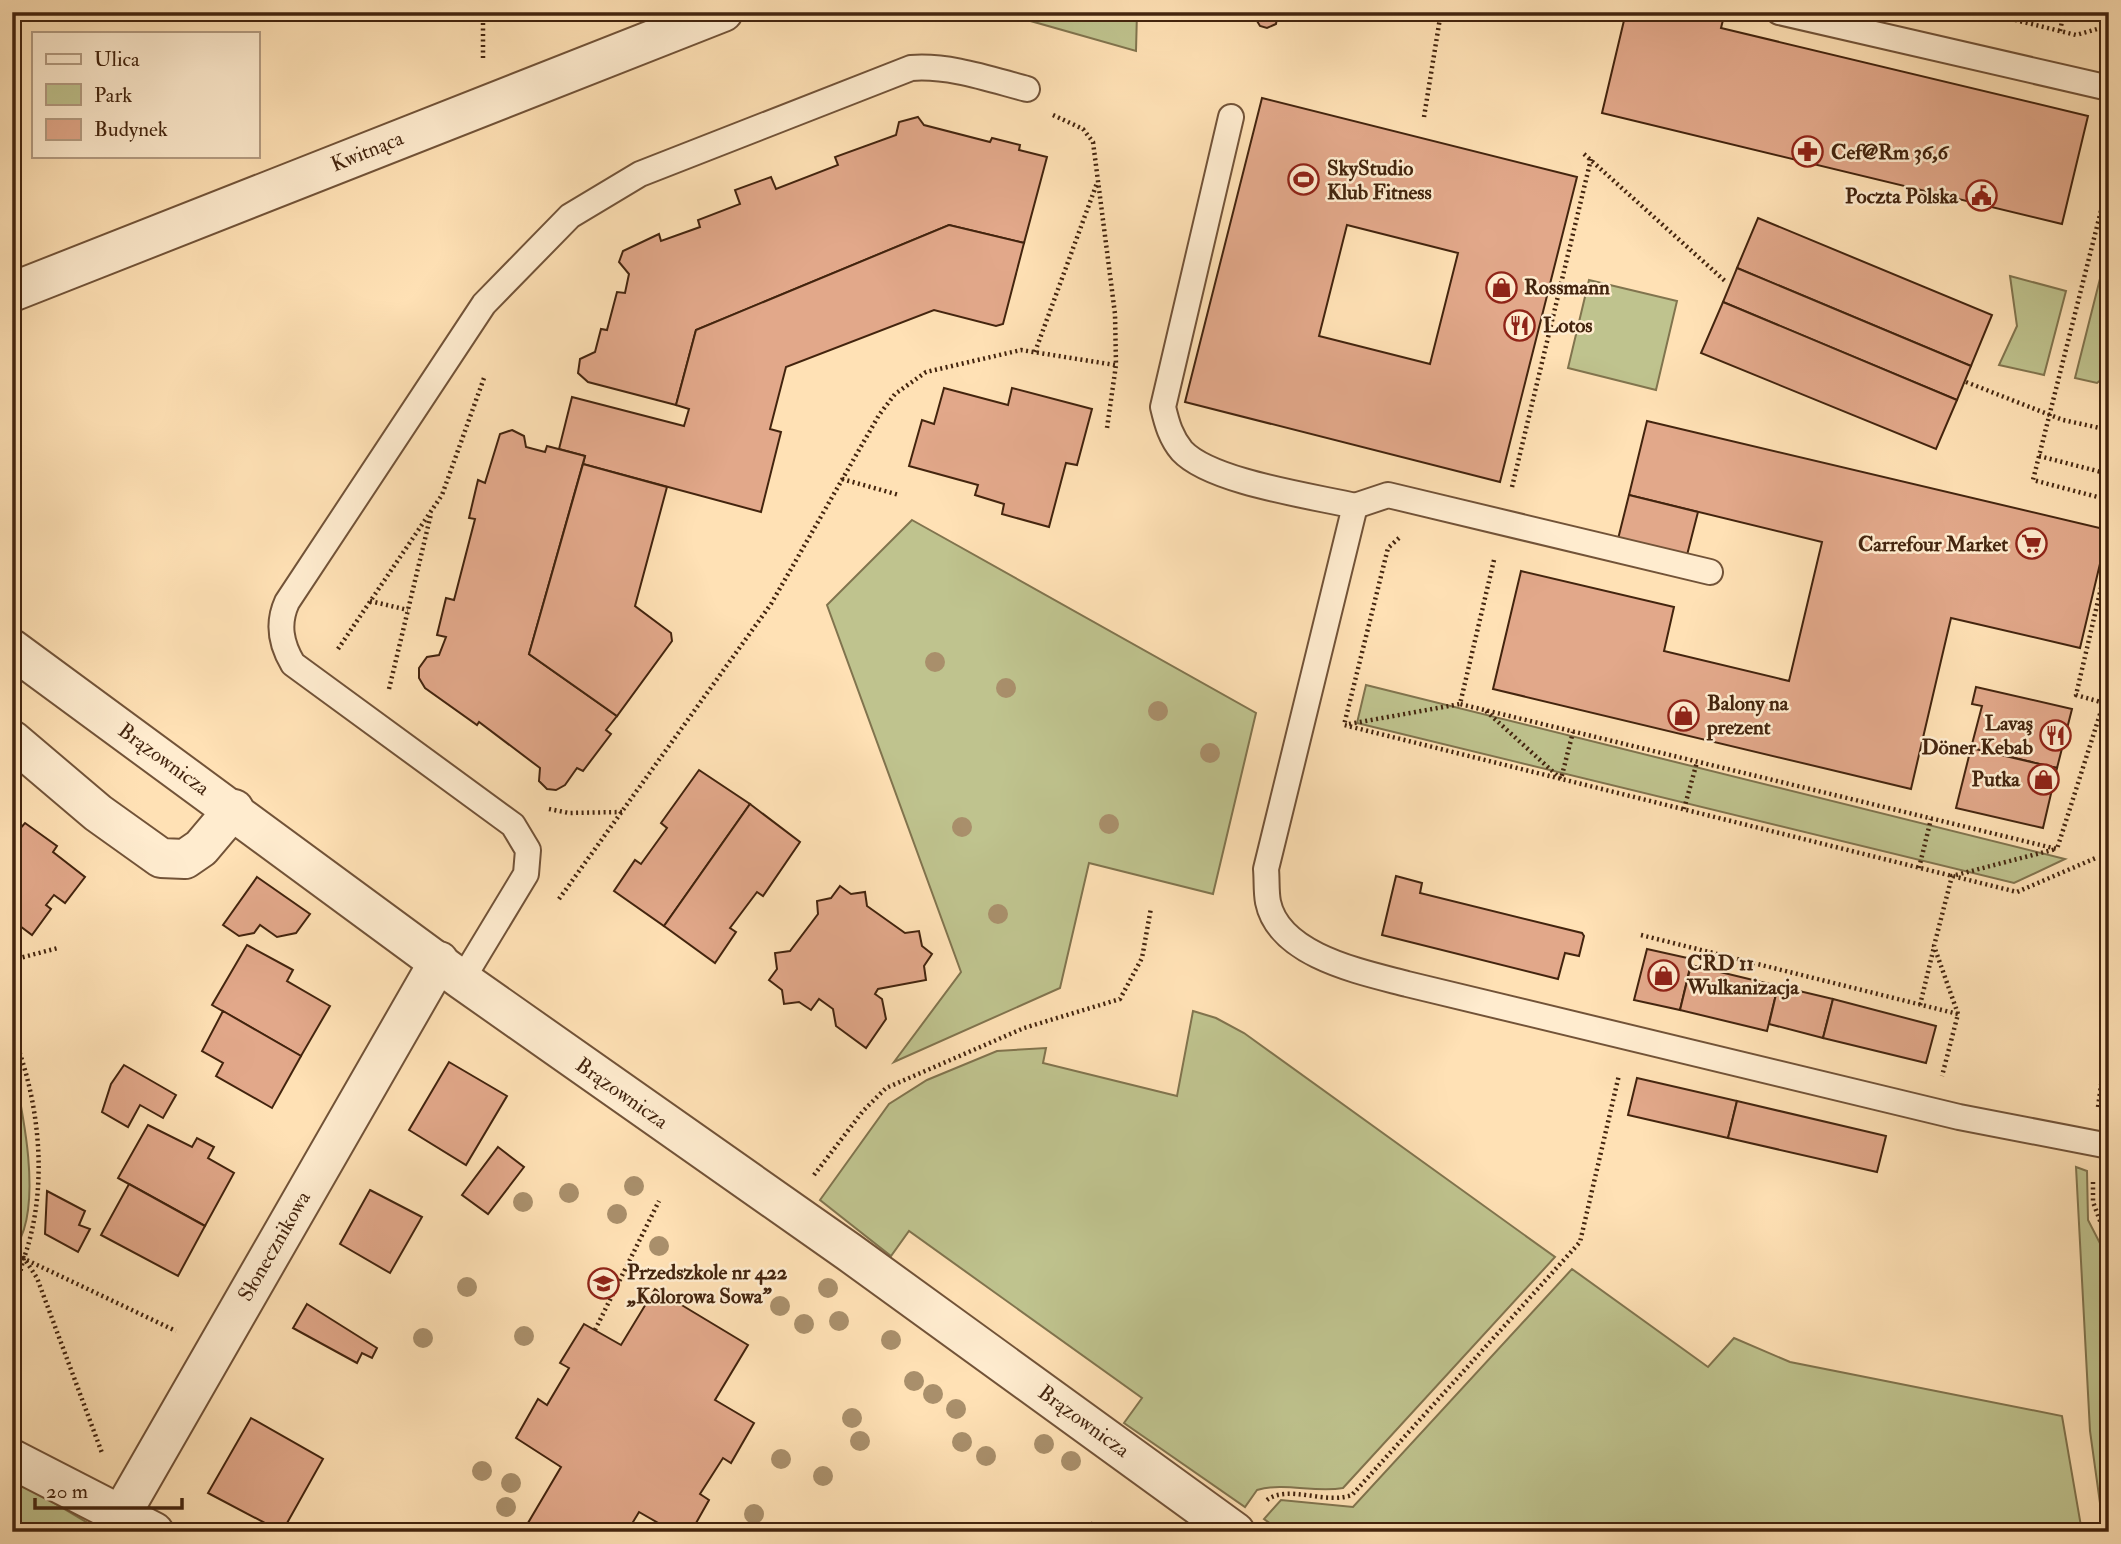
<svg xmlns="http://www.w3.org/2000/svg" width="2121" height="1544" viewBox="0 0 2121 1544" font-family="'IM FELL Double Pica',serif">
	<rect width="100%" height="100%" fill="#ffe1b5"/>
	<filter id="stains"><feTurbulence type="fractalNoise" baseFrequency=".00286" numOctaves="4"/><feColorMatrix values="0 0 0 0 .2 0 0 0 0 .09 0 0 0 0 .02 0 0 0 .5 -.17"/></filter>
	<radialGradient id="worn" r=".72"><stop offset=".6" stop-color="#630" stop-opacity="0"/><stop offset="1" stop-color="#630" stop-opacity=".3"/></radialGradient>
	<!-- green -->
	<g fill="#bfc38e" stroke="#81744e" stroke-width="2">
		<path d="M999,12H1137L1136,51Z"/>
		<path d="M2109,243V373L2097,383L2075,378Z"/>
		<path d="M2010,276L2066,291L2044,375L1999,365L2017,326Z"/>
		<path d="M1589,280L1677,301L1656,390L1568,368Z"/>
		<path d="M912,520L1256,713L1213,894L1089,863L1060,988L894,1062L961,972L827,605Z"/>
		<path d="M1366,685L2065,859L2014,883L1357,723Z"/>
		<path d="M1193,1011L1216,1018L1244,1033L1555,1257L1343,1488C1314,1493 1285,1482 1257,1490L1245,1507L1124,1423L1142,1398L909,1231L891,1256L820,1200L889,1104L927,1080L997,1051L1046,1048L1043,1063L1177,1096Z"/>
		<path d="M12,1061C22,1108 43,1203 17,1245H12Z"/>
		<path d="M2076,1167L2087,1171L2088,1220L2104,1251L2109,1334V1532H2104L2090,1431Z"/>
		<path d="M2103,1174L2109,1176V1227L2101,1204Z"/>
		<path d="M1572,1269L1708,1367L1734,1338L1790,1362L2062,1416L2082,1532H1282L1264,1519L1281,1500L1353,1507Z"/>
		<path d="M12,1478L98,1529L97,1532H12Z"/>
	</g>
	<!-- building -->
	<g fill="#e2a88a" stroke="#43240e" stroke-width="2" fill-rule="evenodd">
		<path d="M1237,12H1278V13L1276,24L1267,28L1260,26L1254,16Z"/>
		<path d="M1626,12H1657L1684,19L1686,12H1725L1721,28L2088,116L2062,224L1602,113Z"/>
		<path d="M1262,98L1577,177L1500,482L1185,402ZM1347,225L1458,253L1430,364L1319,336Z"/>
		<path d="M918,117L924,125L990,142L992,138L1020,145L1019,150L1047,157L1024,243L949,225L696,330L676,405L588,382L578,373L580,359L595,352L601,329L607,330L617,292L625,293L629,274L619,262L623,251L659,234L661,241L700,227L698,220L740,204L735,190L771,177L776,189L838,165L835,157L896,135L899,122Z"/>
		<path d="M1758,218L1992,315L1971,366L1737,268Z"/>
		<path d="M949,225L1024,243L1003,324L996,326L934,310L786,367L770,429L781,432L761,512L583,464L585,456L559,449L572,397L684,426L689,409L676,405L696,330Z"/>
		<path d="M1737,268L1971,366L1957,400L1723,302Z"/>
		<path d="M1723,302L1957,400L1936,449L1701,353Z"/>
		<path d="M944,388L1008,405L1012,388L1092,409L1077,465L1066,463L1049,527L1002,514L1004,504L975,495L978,485L909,466L922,420L934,424Z"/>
		<path d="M1647,421L2108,530L2080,648L1951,618L1911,789L1493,689L1521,571L1674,607L1664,651L1789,681L1822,542L1629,495Z"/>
		<path d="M512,430L524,436L526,447L545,452L547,446L585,456L529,654L617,716L606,730L611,734L583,771L577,768L565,785L556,790L547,789L539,781L540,768L479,722L477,725L425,688L419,678V668L427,657L439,655L446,637L437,635L446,598L454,600L475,519L469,518L478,480L485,483L500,434Z"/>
		<path d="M583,464L667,487L635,606L671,633L672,641L617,716L529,654Z"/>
		<path d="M1629,495L1698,512L1687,555L1618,539Z"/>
		<path d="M1976,687L2072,709L2057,768L1971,748L1982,706L1972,704Z"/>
		<path d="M1971,748L2057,768L2043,828L1956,808Z"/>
		<path d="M699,770L750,804L664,926L614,891L635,860L641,864L667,828L661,823Z"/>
		<path d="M750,804L800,842L763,896L757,892L730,928L736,932L715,963L664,926Z"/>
		<path d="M25,823L57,846L53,852L85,877L65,903L54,895L46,905L51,909L32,935L12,920V825L19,830Z"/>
		<path d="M1396,876L1422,883L1420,893L1582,933L1584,936L1579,956L1565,953L1558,979L1382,935Z"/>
		<path d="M257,877L310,914L296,933L277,937L260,925L254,933L239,936L223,925Z"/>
		<path d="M840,886L851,894L865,892L867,906L905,933L919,931L922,946L932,954L924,966L926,980L878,989L875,994L882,999L886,1019L866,1048L836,1026L833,1009L819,999L811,1010L799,1002L784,1004L782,990L769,980L777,969L775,953L790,951L818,914L817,901L831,898Z"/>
		<path d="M247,945L293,970L287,981L330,1006L301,1056L212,1005Z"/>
		<path d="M1647,949L1692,959L1680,1010L1634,1000Z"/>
		<path d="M1691,965L1778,986L1767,1031L1680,1010Z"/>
		<path d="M1778,986L1833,999L1823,1038L1769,1024Z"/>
		<path d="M1833,999L1936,1026L1926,1063L1823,1038Z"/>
		<path d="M223,1011L301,1056L272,1108L216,1076L223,1063L202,1051Z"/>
		<path d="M449,1062L507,1096L466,1165L409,1130Z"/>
		<path d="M124,1065L176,1095L163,1118L140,1105L128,1127L102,1112L111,1084Z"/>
		<path d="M1637,1078L1737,1101L1728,1138L1628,1115Z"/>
		<path d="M1737,1101L1886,1136L1877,1172L1728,1138Z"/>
		<path d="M148,1125L192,1147L197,1138L214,1147L208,1158L234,1173L205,1226L118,1178Z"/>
		<path d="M498,1147L524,1167L488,1214L462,1195Z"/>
		<path d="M129,1184L205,1226L178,1276L101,1235Z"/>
		<path d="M370,1190L422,1217L390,1273L340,1244Z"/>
		<path d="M47,1191L85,1211L79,1225L90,1229L78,1252L45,1234Z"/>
		<path d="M655,1289L748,1345L715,1400L754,1423L731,1463L723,1458L700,1494L709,1500L691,1532H674L639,1512L627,1532H543L528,1523L561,1467L516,1438L538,1399L547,1405L569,1368L560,1363L584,1324L621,1345Z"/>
		<path d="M307,1304L377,1348L372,1358L362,1353L357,1363L293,1328Z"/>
		<path d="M251,1418L323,1459L282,1532L208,1493Z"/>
		<path d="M1092,1523L1105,1532H1108H1086Z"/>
	</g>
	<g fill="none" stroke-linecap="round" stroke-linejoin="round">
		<defs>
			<g id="service">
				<path d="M1779,12L2109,88"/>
				<path d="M1231,117L1163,407C1167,424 1171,438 1182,451C1211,482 1312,496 1355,506L1266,869C1267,880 1266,891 1268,902C1279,956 1362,972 1407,984L1959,1117L2109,1146"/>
				<path d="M1355,506L1388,495L1710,572"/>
				<path d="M462,980L526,874L528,850L513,825L293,664C281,644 277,624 287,602L484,304L570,216L640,174L911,68C950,65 989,79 1027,89"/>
			</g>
			<g id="minor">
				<path d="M12,292L723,12"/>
				<path d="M12,649L462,980L849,1252L1235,1532"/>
				<path d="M12,740L98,813L161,858L185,859L201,848L234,809"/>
				<path d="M12,1459L154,1532"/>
				<path d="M111,1532L439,961"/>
			</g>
		</defs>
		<!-- service casing -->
		<use href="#service" stroke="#725338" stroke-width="28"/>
		<!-- minor casing -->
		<use href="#minor" stroke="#725338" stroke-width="42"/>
		<!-- path -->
		<g stroke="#43240e" stroke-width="4.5" stroke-dasharray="2 3.5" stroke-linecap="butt">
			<path d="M1983,12L2076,35L2097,29L2109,31"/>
			<path d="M2060,31L2064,12"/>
			<path d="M483,58V12"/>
			<path d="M1053,115L1083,129L1093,142L1115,314L1116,365L1107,428"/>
			<path d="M1424,117L1441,12"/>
			<path d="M1584,154L1725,281"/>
			<path d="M2109,179L2033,480L2109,500"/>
			<path d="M1035,352L1097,183"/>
			<path d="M1966,382L2063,420L2109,430"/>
			<path d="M2039,456L2109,474"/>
			<path d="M842,479L899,495"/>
			<path d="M1512,487L1591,159"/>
			<path d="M1399,538L1388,548L1344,725L2017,892L2098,857"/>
			<path d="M1494,560L1460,704L2057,849L2109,686"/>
			<path d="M370,601L408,610"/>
			<path d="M338,649L442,495L484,378"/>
			<path d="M389,689L431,514"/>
			<path d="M2104,703L2076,695L2109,554"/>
			<path d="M1486,711L1561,779L1573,732"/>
			<path d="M1349,724L1460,704"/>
			<path d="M549,809L569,813L622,812"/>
			<path d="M1684,809L1697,762"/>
			<path d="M1919,868L1931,819"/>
			<path d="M559,899L771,604L879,415L895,394L926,372L1021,350L1115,365"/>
			<path d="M1641,935L1958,1014L1942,1076"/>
			<path d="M12,960L58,948"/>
			<path d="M1920,1005L1934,947"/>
			<path d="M1958,1014L1934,946L1952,876L2056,849"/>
			<path d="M12,1032C40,1101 49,1187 24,1258C20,1270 19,1283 12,1294"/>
			<path d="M2098,1107L2109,1028"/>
			<path d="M814,1175L863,1111L886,1088L1024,1028L1120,999L1142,958L1151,908"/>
			<path d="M2093,1182V1202L2109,1245"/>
			<path d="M12,1253L176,1331"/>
			<path d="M12,1262L24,1258L37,1278L102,1453"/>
			<path d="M595,1330L659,1201"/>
			<path d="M1267,1500C1288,1484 1325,1505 1352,1495L1580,1242L1619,1075"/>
		</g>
		<!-- service -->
		<use href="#service" stroke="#ffeccf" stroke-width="24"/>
		<!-- minor -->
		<use href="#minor" stroke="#ffeccf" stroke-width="38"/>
	</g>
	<!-- trees -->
	<g fill="#a98f6b">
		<circle cx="935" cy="662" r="10"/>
		<circle cx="1006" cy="688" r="10"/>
		<circle cx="1158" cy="711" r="10"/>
		<circle cx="1210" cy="753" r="10"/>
		<circle cx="1109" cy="824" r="10"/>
		<circle cx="962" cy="827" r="10"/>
		<circle cx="998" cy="914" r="10"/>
		<circle cx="634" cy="1186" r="10"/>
		<circle cx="569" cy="1193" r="10"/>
		<circle cx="523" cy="1202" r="10"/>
		<circle cx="617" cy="1214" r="10"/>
		<circle cx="659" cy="1246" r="10"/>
		<circle cx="467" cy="1287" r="10"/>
		<circle cx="828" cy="1288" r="10"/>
		<circle cx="780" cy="1306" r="10"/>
		<circle cx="839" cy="1321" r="10"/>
		<circle cx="804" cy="1324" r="10"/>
		<circle cx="524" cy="1336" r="10"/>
		<circle cx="423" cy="1338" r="10"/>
		<circle cx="891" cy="1340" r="10"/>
		<circle cx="914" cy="1381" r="10"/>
		<circle cx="933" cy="1394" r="10"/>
		<circle cx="956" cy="1409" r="10"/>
		<circle cx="852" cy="1418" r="10"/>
		<circle cx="860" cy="1441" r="10"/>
		<circle cx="962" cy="1442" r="10"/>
		<circle cx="1044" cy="1444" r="10"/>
		<circle cx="986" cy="1456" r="10"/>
		<circle cx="781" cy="1459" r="10"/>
		<circle cx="1071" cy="1461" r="10"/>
		<circle cx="482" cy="1471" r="10"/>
		<circle cx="823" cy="1476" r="10"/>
		<circle cx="511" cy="1483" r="10"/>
		<circle cx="506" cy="1507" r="10"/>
		<circle cx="754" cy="1514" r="10"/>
	</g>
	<!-- icons -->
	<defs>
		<symbol id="pharmacy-ring" viewBox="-11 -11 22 22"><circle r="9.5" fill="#ffeccf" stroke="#8f2418" stroke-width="1.5"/><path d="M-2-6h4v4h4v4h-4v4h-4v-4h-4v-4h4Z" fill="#8f2418"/></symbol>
		<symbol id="stadium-ring" viewBox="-11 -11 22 22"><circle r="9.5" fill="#ffeccf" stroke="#8f2418" stroke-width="1.5"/><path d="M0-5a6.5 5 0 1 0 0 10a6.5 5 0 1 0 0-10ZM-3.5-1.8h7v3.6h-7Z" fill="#8f2418"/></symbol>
		<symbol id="civic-ring" viewBox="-11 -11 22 22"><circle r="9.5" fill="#ffeccf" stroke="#8f2418" stroke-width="1.5"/><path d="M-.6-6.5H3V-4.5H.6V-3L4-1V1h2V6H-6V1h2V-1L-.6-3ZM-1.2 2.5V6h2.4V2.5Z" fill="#8f2418"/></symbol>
		<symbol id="shop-ring" viewBox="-11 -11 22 22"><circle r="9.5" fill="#ffeccf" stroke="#8f2418" stroke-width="1.5"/><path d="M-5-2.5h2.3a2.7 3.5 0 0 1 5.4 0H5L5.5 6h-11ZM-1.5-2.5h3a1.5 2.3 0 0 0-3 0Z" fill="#8f2418"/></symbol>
		<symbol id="restaurant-ring" viewBox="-11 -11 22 22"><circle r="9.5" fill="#ffeccf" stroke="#8f2418" stroke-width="1.5"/><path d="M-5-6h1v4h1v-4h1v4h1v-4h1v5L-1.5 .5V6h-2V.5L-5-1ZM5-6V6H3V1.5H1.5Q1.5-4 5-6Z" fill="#8f2418"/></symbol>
		<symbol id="supermarket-ring" viewBox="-11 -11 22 22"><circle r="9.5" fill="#ffeccf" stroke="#8f2418" stroke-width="1.5"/><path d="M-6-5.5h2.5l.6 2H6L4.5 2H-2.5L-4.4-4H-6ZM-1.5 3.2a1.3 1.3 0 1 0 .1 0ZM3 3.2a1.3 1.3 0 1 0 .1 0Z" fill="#8f2418"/></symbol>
		<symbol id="school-ring" viewBox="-11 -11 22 22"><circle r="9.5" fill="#ffeccf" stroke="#8f2418" stroke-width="1.5"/><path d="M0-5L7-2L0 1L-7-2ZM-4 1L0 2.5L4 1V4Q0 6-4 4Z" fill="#8f2418"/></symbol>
	</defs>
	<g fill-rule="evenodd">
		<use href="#pharmacy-ring" x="1790" y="134" width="35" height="35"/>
		<use href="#stadium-ring" x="1286" y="162" width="35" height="35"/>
		<use href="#civic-ring" x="1964" y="178" width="35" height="35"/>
		<use href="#shop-ring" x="1484" y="270" width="35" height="35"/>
		<use href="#restaurant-ring" x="1502" y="308" width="35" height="35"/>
		<use href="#supermarket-ring" x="2014" y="526" width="35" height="35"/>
		<use href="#shop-ring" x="1666" y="698" width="35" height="35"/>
		<use href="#restaurant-ring" x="2038" y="718" width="35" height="35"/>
		<use href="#shop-ring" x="2026" y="762" width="35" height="35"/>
		<use href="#shop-ring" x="1646" y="958" width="35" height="35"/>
		<use href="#school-ring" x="586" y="1266" width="35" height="35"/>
	</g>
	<g text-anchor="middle" stroke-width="5" stroke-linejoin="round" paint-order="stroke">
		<!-- street labels -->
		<g font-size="21" fill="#43240e" stroke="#ffeccf">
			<text transform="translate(367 151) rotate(-22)" y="7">Kwitnąca</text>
			<text transform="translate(164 759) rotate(36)" y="7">Brązownicza</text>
			<text transform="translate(622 1093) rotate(35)" y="7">Brązownicza</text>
			<text transform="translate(274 1246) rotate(-60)" y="7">Słonecznikowa</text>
			<text transform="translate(1084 1421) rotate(36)" y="7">Brązownicza</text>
		</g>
		<!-- poi labels -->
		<g font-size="21" font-weight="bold" fill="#43240e" stroke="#ffeccf" text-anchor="start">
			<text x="1831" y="159">Cef@Rm 36,6</text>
			<text x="1327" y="175">SkyStudio<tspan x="1327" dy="24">Klub Fitness</tspan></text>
			<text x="1958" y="203" text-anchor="end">Poczta Polska</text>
			<text x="1524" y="294">Rossmann</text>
			<text x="1543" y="332">Lotos</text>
			<text x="2008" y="551" text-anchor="end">Carrefour Market</text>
			<text x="1707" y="710">Balony na<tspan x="1707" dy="24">prezent</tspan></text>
			<text x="2033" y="730" text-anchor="end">Lavaş<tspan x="2033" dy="24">Döner Kebab</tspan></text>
			<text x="2020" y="786" text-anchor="end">Putka</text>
			<text x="1687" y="970">CRD 11<tspan x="1687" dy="24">Wulkanizacja</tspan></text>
			<text x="627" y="1279">Przedszkole nr 422<tspan x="627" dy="24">„Kolorowa Sowa”</tspan></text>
		</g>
	</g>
	<!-- margin -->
	<rect width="2121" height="1544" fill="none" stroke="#ffe1b5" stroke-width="42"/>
	<rect x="14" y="14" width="2093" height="1516" fill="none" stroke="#43240e" stroke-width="3.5"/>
	<rect x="21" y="21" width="2079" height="1502" fill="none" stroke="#43240e" stroke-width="2"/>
	<!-- legend -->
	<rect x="32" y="32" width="228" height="126" fill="#ffeccf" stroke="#b49c82" stroke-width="2"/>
	<rect x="46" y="54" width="35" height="10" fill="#ffeccf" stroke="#b49c82" stroke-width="2"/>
	<text x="94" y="66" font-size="21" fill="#43240e">Ulica</text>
	<rect x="46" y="84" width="35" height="21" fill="#bfc38e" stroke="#b49c82" stroke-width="2"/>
	<text x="94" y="102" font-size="21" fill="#43240e">Park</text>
	<rect x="46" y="119" width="35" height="21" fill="#e2a88a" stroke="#b49c82" stroke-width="2"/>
	<text x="94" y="136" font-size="21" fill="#43240e">Budynek</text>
	<!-- scale -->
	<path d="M35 1498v10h147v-10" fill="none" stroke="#43240e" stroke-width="3.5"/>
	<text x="46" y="1498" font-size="21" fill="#43240e" stroke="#ffeccf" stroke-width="5" paint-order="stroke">20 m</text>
	<rect width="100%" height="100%" filter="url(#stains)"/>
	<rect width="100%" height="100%" fill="url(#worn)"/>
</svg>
